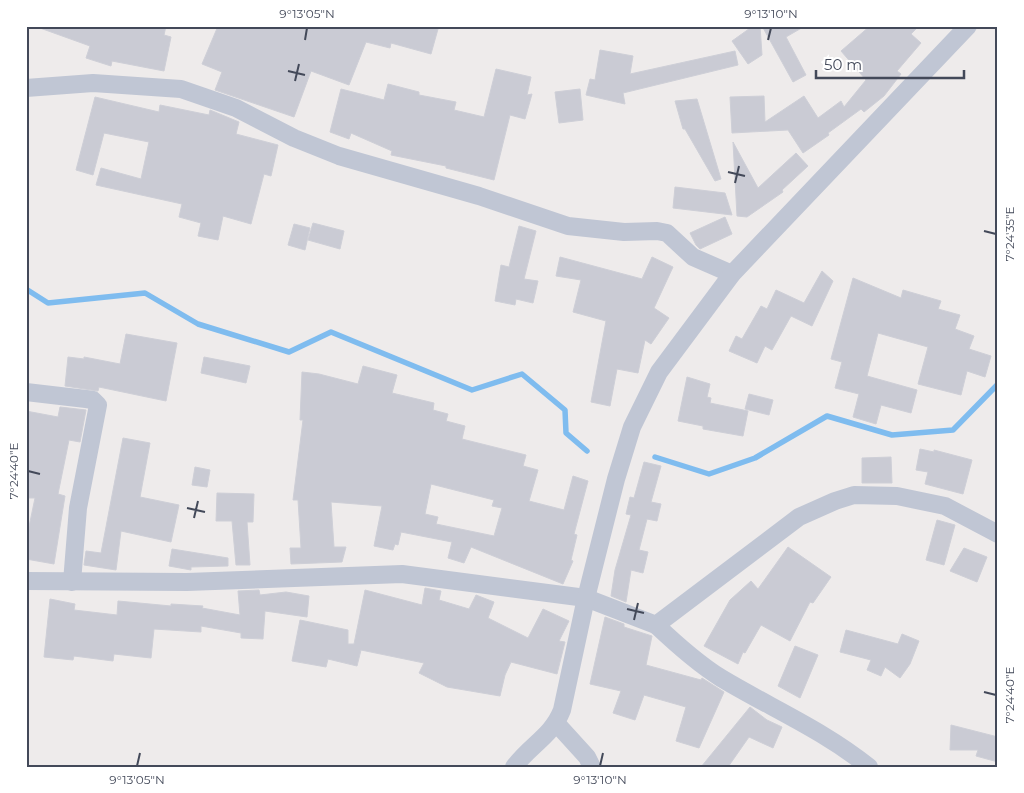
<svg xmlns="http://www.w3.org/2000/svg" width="1024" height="793" viewBox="0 0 1024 793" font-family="Montserrat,sans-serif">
	<rect width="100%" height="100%" fill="#eeebeb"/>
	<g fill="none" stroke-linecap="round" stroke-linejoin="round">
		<!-- stream -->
		<g stroke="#7fbcef" stroke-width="5.5">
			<path d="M26,289L48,303L145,293L198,324L289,352L331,332L472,390L522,374L565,410L566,433L587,451"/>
			<path d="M655,457L709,474L755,458L827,416L892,435L953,430L998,384"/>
		</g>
	</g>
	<!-- building -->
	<g fill="#cacbd4" stroke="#cecfd7" fill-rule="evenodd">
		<path d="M40,26H166L164,35L171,37L164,71L112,61L111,66L86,58L90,46L40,28Z"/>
		<path d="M218,26H427L438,29L431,54L391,43L390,48L366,42L349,85L311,71L294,117L215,90L222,72L202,64Z"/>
		<path d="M753,26H760L762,55L748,64L732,41Z"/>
		<path d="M762,26H805L786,37L806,75L793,82Z"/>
		<path d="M870,26H919L911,34L921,43L897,71L901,74L884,96L864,112L861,109L828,133L829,135L803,153L788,130L732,133L730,97L764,96L765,122L804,96L818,118L841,101L844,107L866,80L841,51Z"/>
		<path d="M600,50L633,56L630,74L735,51L738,65L623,93L625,104L586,95L590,79L595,80Z"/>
		<path d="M496,69L531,77L527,95L532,94L525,119L510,115L494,180L446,168V166L391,155L392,151L351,133L349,139L330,132L341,89L384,100L388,84L419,92V95L456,102L454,110L484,117Z"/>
		<path d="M580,89L583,120L559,123L555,92Z"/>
		<path d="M95,97L159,112L160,105L209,115L210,110L239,122L236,134L278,145L271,176L264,174L251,224L223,216L218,240L198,236L201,223L179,217L182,204L96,185L101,168L141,179L149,142L104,133L93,175L76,170Z"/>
		<path d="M697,99L721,179L715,181L685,129H683L675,101Z"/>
		<path d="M733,142L758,188L796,153L808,166L782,190L783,192L747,217L737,216Z"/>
		<path d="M675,187L725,193L732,215L673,208Z"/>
		<path d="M725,217L732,234L700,249L696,245L690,233Z"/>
		<path d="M313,223L344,231L340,249L308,240Z"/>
		<path d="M294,224L310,228L305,250L288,245Z"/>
		<path d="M519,226L536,231L524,279L538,281L533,303L516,299L515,305L495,301L501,265L509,267Z"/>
		<path d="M560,257L642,279L652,257L673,267L654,308L669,318L651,344L645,340L638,373L617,369L610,406L591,402L606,321L573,312L581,280L556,276Z"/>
		<path d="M822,271L833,281L812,326L791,316L772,350L765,346L757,363L729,351L736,336L742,339L761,306L767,309L776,290L804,303Z"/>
		<path d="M853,278L901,298L903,290L941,301L938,309L960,315L955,329L974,336L969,349L991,356L985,377L967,371L961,395L918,384L928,347L878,333L867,376L917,390L911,413L881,405L876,424L853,417L859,394L835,388L842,362L831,359Z"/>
		<path d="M126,334L177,343L166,401L99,387L98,391L65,386L68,357L84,359V357L120,364Z"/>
		<path d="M204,357L250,366L246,383L201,373Z"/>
		<path d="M363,366L397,375L392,393L434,403L433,410L448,414L446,421L465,426L462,439L526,455L523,466L538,470L529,501L564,510L573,476L588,481L574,534L577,535L571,560L573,561L563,584L471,547L464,563L448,558L452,542L401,532L398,545L395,544L393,550L374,546L382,506L331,502L334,547H346L342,562L291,564L290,548H301L298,500H293L303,420H300L302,372L319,374L358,384ZM431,484L494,500L492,506L502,508L494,536L436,524L438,517L425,514Z"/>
		<path d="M687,377L710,384L707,397L711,398L710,403L748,411L743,436L703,429V426L678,421Z"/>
		<path d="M749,394L773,400L769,415L745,409Z"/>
		<path d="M60,407L86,410L80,442L69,440L58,494L65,496L54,564L26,559V541L35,498H26V411L58,417Z"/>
		<path d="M123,438L150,443L140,497L179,505L171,542L121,531L116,570L84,565L86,551L101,553Z"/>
		<path d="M920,449L934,452V450L972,460L963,494L925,484L928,472L916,470Z"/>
		<path d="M891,457L892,483H862V458Z"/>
		<path d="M644,462L661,466L651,502L661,504L657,521L647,519L639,550L648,552L643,573L631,570L626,602L611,596L615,570L631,515L626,514L630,497L634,498Z"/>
		<path d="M195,467L210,470L207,487L192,485Z"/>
		<path d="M217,493L254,494L253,522H247L250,565H236L232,521H216Z"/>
		<path d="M937,520L955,525L944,565L926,560Z"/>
		<path d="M788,547L831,577L813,603L810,602L790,641L761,625L745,653L743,652L738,664L704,646L730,600L751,581L758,589Z"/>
		<path d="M964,548L987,557L977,582L950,571Z"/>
		<path d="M172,549L228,558V566L191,567V570L169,566Z"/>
		<path d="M425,588L441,591L439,600L469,609L476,595L494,602L488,618L528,638L543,609L569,621L559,641L565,642L557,674L511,662L505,675L500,696L447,687L419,673L424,663L361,650L357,666L328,659L326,667L292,661L300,620L348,630V644H354L365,590L422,605Z"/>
		<path d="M259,590L260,595L286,592L309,596L307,617L265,611L263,639L241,638V633L201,626V632L154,629L151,658L114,654L113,661L74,656L73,660L44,657L50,599L75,604L74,610L117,615L118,601L171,606V604L203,606L202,608L240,615L238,591Z"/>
		<path d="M605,617L624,624V627L652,636L646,665L701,680L702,678L724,692L699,748L676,741L686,707L644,695L635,720L613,713L621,691L590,684Z"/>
		<path d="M846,630L898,644L902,634L919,641L910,664L900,678L885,667L881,676L867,670L871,660L840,652Z"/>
		<path d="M795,646L818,655L800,698L778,686Z"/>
		<path d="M750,707L767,720L782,727L773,748L749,737L728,767H701Z"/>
		<path d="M951,725L998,737V762L976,756L978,750H950Z"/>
	</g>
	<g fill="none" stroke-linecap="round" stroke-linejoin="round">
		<!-- minor -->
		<g stroke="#c0c6d4" stroke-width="18">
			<path d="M26,88L93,83L181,89L236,108L294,138L339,156L479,196L568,226L624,232L657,231L667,233L693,257L732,274"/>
			<path d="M26,392L86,399L93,400L98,405L78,508L72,582"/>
			<path d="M26,581L187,582L402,574L586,598L656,625L799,517L835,501L854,495L897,496L945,506L998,534"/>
			<path d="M656,625C676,644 697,663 721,678C771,708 823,730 869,767"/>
			<path d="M557,724L587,757L592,767"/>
			<path d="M514,767C530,745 552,736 562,710L586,598L616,479L632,427L659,372L732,274L968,26"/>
		</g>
	</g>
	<!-- ticks -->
	<path fill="none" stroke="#434959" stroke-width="2" d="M305,40L307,28M768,40L771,28M288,71L305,75M295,81L299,64M728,172L745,176M735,183L739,166M984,231L996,234M28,471L40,474M187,508L205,512M194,518L198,501M627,609L644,613M634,620L638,603M984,692L996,695M137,766L140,753M600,766L603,753"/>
	<!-- border -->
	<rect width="1024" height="793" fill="none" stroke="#ffffff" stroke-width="55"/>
	<!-- scale -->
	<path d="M816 70v8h148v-8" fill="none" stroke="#434959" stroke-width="2.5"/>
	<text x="824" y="70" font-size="15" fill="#434959" stroke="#ffffff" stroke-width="4" paint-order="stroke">50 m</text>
	<rect x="28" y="28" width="968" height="738" fill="none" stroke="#434959" stroke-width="2"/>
	<g font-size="12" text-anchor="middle" fill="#434959">
		<text x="307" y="18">9°13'05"N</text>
		<text x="771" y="18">9°13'10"N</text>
		<text transform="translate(1010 234) rotate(-90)" y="4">7°24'35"E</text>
		<text transform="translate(14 471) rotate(-90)" y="4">7°24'40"E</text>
		<text transform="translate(1010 695) rotate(-90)" y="4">7°24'40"E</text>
		<text x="137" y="784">9°13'05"N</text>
		<text x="600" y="784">9°13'10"N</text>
	</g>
</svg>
